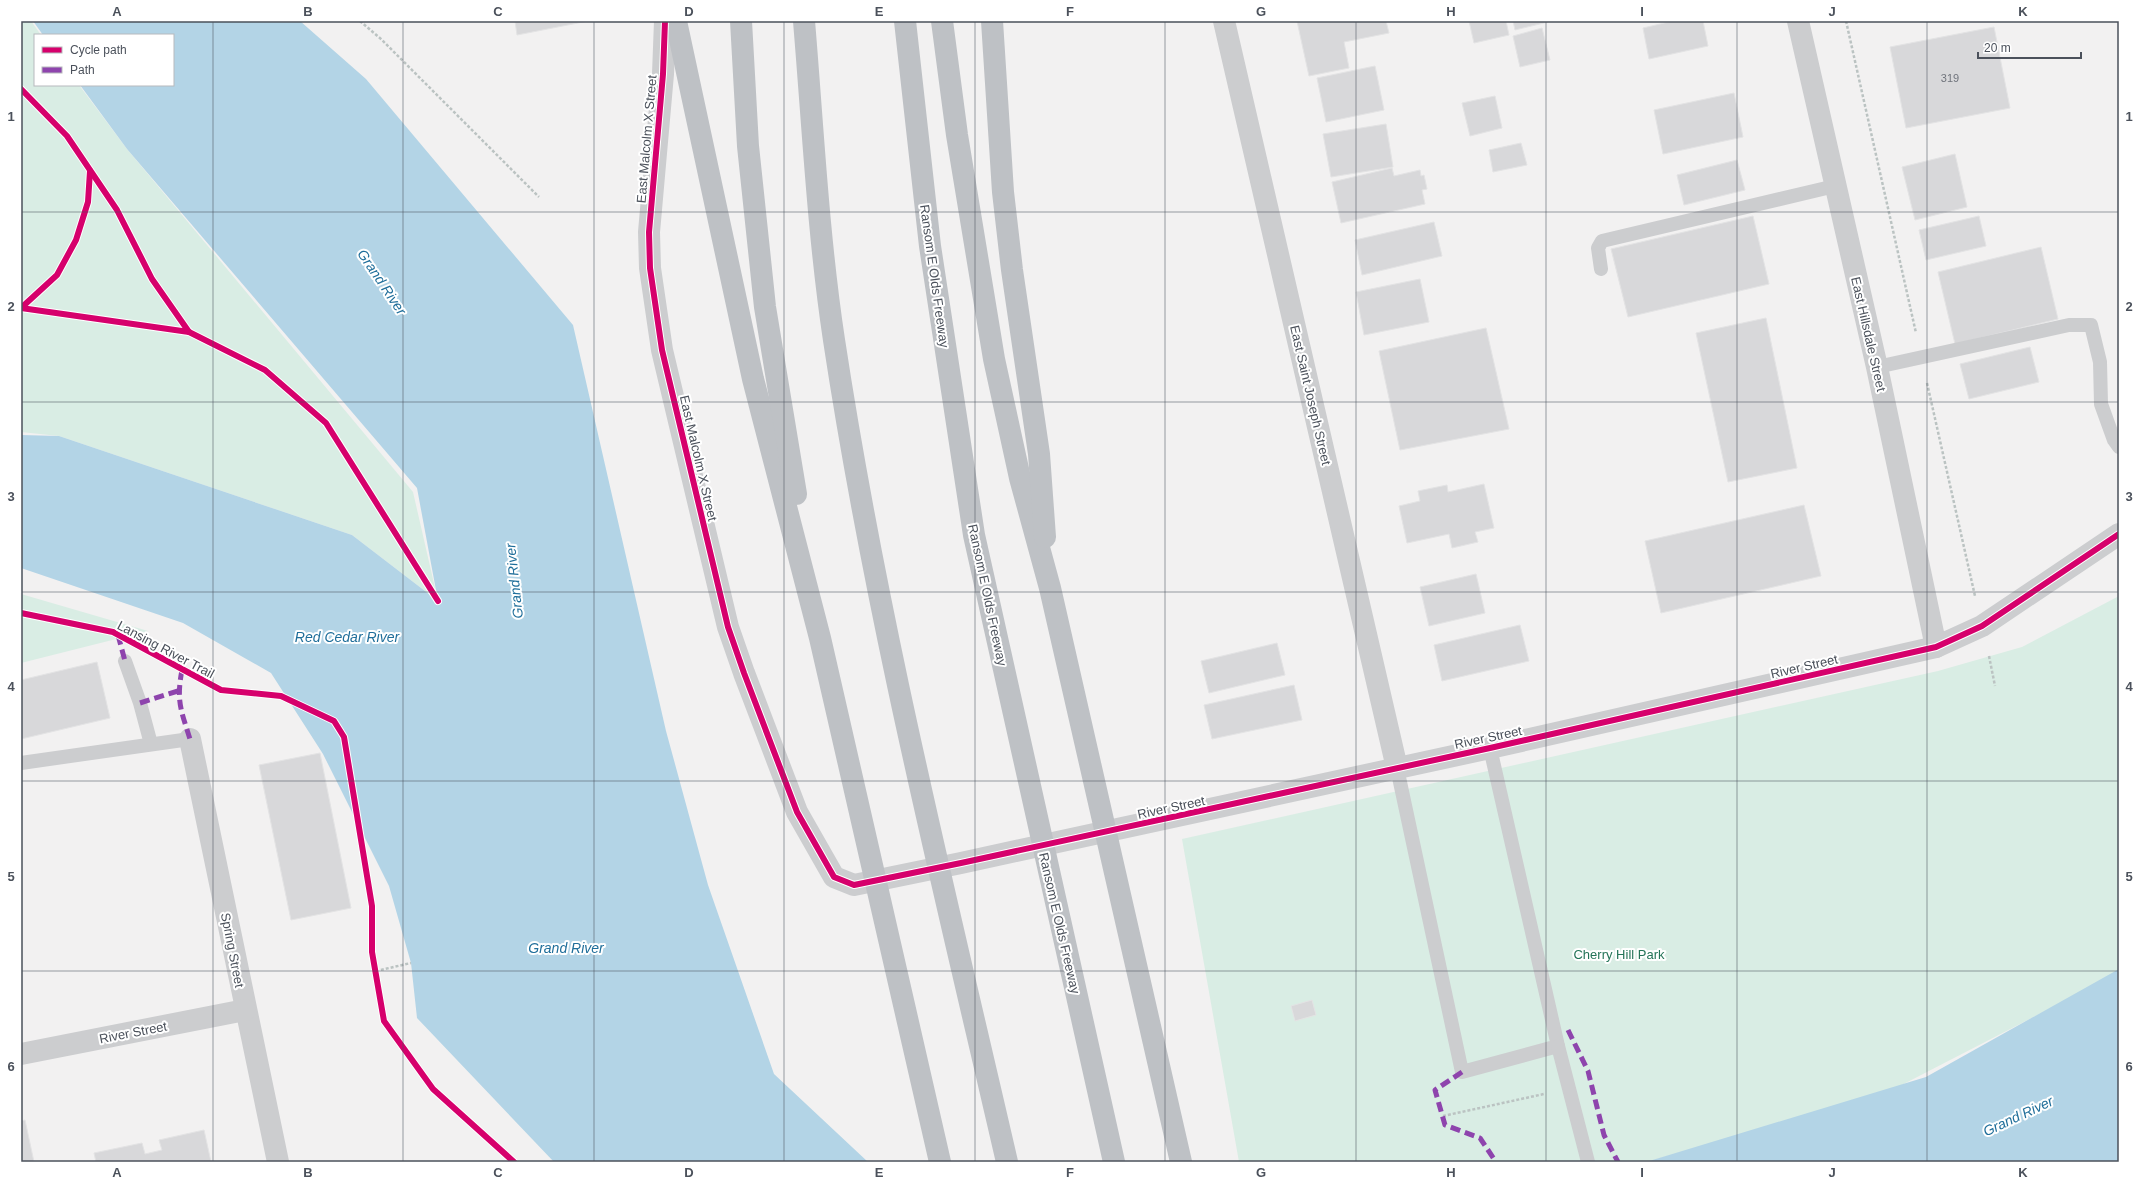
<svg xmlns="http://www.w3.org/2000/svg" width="2140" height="1183" viewBox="0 0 2140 1183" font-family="Helvetica,sans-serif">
	<rect width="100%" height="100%" fill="#f2f1f1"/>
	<!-- green -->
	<g fill="#d9ede4">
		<path d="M21,21H31L41,35H35V85H79L127,149L413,492L438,601L352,535L59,436L21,432Z"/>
		<path d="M21,594L148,631L21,663Z"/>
		<path d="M2119,596V973L1892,1090L1647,1162H1239L1182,839L1938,671L2022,647Z"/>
	</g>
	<!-- water -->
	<g fill="#b3d4e6">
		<path d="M33,21H300L366,79L573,325L666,731L708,885L774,1074L868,1162H554L417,1018L411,963L389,886L323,754L271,673L183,623L21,568V435L59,436L352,535L438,601L417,488L127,149L80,85H173V35H43Z"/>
		<path d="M2119,969V1162H1646L1926,1077Z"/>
	</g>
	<!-- building -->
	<g fill="#d8d8da" stroke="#e3e3e4">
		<path d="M515,21H588L517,35Z"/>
		<path d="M1297,21H1386L1389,33L1344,42L1349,68L1309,76Z"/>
		<path d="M1469,21H1506L1509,35L1474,43Z"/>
		<path d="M1513,21H1548V22L1515,30Z"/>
		<path d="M1673,21H1703L1708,46L1649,59L1643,28Z"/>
		<path d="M1994,27L2010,108L1906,128L1890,47Z"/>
		<path d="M1542,28L1550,60L1520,67L1513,36Z"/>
		<path d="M1375,66L1384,110L1326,122L1317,78Z"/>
		<path d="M1734,93L1743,137L1663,154L1654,110Z"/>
		<path d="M1495,96L1502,128L1470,136L1462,103Z"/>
		<path d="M1386,124L1393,167L1331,177L1323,134Z"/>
		<path d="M1521,143L1527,165L1493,172L1489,150Z"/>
		<path d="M1955,154L1967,207L1915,220L1902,167Z"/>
		<path d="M1737,160L1745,190L1684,205L1677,175Z"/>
		<path d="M1392,168L1394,176L1420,170L1421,176L1424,175L1427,189L1422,190L1425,204L1341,223L1332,182Z"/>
		<path d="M1753,216L1769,284L1628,317L1611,249Z"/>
		<path d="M1979,216L1986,246L1926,260L1919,230Z"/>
		<path d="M1434,222L1442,256L1362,275L1355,240Z"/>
		<path d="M2041,247L2058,319L1955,344L1938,272Z"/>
		<path d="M1420,279L1429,322L1364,335L1356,292Z"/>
		<path d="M1766,318L1797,468L1728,482L1696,333Z"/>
		<path d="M1486,328L1509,429L1400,450L1379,351Z"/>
		<path d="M2030,347L2039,382L1969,399L1960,364Z"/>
		<path d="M1484,484L1494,528L1475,532L1478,542L1452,548L1449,534L1407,543L1399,506L1420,501L1418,491L1447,485L1448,492Z"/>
		<path d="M1804,505L1821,576L1661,613L1645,541Z"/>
		<path d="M1476,574L1485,613L1429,626L1420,587Z"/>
		<path d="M1520,625L1529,661L1442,681L1434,645Z"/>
		<path d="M1277,643L1285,675L1209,693L1201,661Z"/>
		<path d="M97,662L110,718L21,739V680Z"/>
		<path d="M1294,685L1302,720L1212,739L1204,705Z"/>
		<path d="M320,753L351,908L291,920L259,765Z"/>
		<path d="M1312,1000L1316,1015L1295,1021L1291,1006Z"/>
		<path d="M25,1120L34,1162H21V1121Z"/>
		<path d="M204,1130L211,1162H96L94,1153L142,1143L145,1154L162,1150L159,1140Z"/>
	</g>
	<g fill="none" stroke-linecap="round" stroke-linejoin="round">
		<!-- path -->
		<g stroke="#bbc3c2" stroke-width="2.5" stroke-dasharray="3 2" stroke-linecap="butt">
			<path d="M360,21L381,39L539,197"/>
			<path d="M1846,21L1916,333"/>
			<path d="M1927,383L1975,596"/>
			<path d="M1989,656L1995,686"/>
			<path d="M376,971L411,963"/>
			<path d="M1443,1116L1544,1094"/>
		</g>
		<!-- lane -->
		<g stroke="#cccdcf" stroke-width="14">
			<path d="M1601,269L1598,248L1602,241L1835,186"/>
			<path d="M1877,367L2069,325H2091L2100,362L2101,404L2114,440L2119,447"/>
			<path d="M125,661L140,703L151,744"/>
			<path d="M21,763L190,739"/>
			<path d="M1397,768L1462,1072L1558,1046L1490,748"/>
			<path d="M1558,1046L1588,1162"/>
		</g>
		<!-- street -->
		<g stroke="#cccdcf" stroke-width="22">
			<path d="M665,21L663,74L649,232L650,268L662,350L728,627L744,673L797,812L834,877L854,885L961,863L1490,748L1936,647L1982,626L2119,534"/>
			<path d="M1224,21L1397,768"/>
			<path d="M1798,21L1877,367L1936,647"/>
			<path d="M190,739L278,1162"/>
			<path d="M21,1054L245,1010"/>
		</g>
		<!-- highway -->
		<g stroke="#bec1c5" stroke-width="22">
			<path d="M676,21L753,379L820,638L940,1162"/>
			<path d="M741,21L748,146L765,307L796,494"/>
			<path d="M804,21C813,128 818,234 834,340C876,617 944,889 1007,1162"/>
			<path d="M905,21L930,246L974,535L1114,1162"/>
			<path d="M942,21L957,135L994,359L1020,478L1050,588L1181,1162"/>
			<path d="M992,21L1003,192L1012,270L1039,454L1045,537"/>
		</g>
		<!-- quiet -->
		<g stroke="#8e44ad" stroke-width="5" stroke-dasharray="10 5" stroke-linecap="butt">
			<path d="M118,635L125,661"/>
			<path d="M182,670C176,701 181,710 190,739"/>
			<path d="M140,703L178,691"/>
			<path d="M1568,1030L1588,1071L1604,1135L1618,1162"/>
			<path d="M1462,1072L1435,1090L1445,1125L1480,1138L1496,1162"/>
		</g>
		<defs>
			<g id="cycleway">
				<path d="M665,21L663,74L649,232L650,268L662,350L728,627L744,673L797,812L834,877L854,885L961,863L1490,748L1936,647L1982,626L2119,534"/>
				<path d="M21,89L67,136L117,210L152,279L189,332L265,370L326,423L438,601"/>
				<path d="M21,308L189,332"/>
				<path d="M21,308L57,275L76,240L88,202L90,171"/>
				<path d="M21,613L113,632L221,690L281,696L334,721L344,737L372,906V952L384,1021L433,1089L514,1162"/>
			</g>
		</defs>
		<!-- cycleway casing -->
		<use href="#cycleway" stroke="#fff" stroke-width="8"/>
		<!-- cycleway -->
		<use href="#cycleway" stroke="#d6006c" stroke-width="6"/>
	</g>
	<!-- grid -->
	<path fill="none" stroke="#4b515b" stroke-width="1" stroke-opacity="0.55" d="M213,21V1162M403,21V1162M594,21V1162M784,21V1162M975,21V1162M1165,21V1162M1356,21V1162M1546,21V1162M1737,21V1162M1927,21V1162M21,212H2119M21,402H2119M21,592H2119M21,781H2119M21,971H2119"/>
	<g text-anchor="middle" stroke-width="4" stroke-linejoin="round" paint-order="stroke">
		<!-- number labels -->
		<g font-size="11" fill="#70747c">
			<text x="1950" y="82">319</text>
		</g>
		<!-- street labels -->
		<g font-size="13" fill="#4b515b" stroke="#fff">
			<text transform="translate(646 139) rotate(-85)" y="5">East Malcolm X Street</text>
			<text transform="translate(935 276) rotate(82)" y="5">Ransom E Olds Freeway</text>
			<text transform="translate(1869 334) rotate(77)" y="5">East Hillsdale Street</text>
			<text transform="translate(1311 395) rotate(77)" y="5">East Saint Joseph Street</text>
			<text transform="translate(699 458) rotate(77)" y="5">East Malcolm X Street</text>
			<text transform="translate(988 595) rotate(78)" y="5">Ransom E Olds Freeway</text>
			<text transform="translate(166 649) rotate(28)" y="5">Lansing River Trail</text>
			<text transform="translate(1804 666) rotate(-13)" y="5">River Street</text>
			<text transform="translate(1488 737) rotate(-12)" y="5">River Street</text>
			<text transform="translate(1171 807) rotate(-12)" y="5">River Street</text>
			<text transform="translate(1060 923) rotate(77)" y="5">Ransom E Olds Freeway</text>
			<text transform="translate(233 950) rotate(79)" y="5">Spring Street</text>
			<text transform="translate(133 1032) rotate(-11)" y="5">River Street</text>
		</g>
		<!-- park labels -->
		<g font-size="13" fill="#247458" stroke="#fff">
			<text x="1619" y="959">Cherry Hill Park</text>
		</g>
		<!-- water labels -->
		<g font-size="14" font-style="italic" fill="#1f6e9a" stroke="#fff">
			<text transform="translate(382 282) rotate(56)" y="5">Grand River</text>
			<text transform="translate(514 581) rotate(-96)" y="5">Grand River</text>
			<text x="347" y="642">Red Cedar River</text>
			<text x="566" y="953">Grand River</text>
			<text transform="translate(2018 1116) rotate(-25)" y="5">Grand River</text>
		</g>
	</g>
	<!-- border -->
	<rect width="2140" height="1183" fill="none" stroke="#ffffff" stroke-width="44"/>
	<!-- legend -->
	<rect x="34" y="34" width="140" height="52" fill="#ffffff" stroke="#b7b9bd"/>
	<rect x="42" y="47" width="20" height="6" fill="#d6006c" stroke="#b7b9bd"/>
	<text x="70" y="54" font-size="12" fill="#4b515b">Cycle path</text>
	<rect x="42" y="67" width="20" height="6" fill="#8e44ad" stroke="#b7b9bd"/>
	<text x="70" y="74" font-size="12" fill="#4b515b">Path</text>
	<!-- scale -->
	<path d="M1978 52v6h103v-6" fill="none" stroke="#4b515b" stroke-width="2"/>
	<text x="1984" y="52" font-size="12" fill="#4b515b" stroke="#ffffff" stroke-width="3" paint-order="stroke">20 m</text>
	<rect x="22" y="22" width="2096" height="1139" fill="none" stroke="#4b515b" stroke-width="1.5"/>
	<g font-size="13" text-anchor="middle" font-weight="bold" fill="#4b515b">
		<text x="117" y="16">A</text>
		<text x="308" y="16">B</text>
		<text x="498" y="16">C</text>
		<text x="689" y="16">D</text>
		<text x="879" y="16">E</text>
		<text x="1070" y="16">F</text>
		<text x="1261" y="16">G</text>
		<text x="1451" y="16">H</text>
		<text x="1642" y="16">I</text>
		<text x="1832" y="16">J</text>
		<text x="2023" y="16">K</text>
		<text x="11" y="121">1</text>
		<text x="2129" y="121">1</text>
		<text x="11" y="311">2</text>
		<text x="2129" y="311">2</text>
		<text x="11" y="501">3</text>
		<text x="2129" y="501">3</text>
		<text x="11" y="691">4</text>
		<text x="2129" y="691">4</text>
		<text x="11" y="881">5</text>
		<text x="2129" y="881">5</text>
		<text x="11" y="1071">6</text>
		<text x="2129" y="1071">6</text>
		<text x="117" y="1177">A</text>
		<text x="308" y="1177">B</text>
		<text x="498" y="1177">C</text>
		<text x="689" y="1177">D</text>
		<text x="879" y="1177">E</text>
		<text x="1070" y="1177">F</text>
		<text x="1261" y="1177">G</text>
		<text x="1451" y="1177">H</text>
		<text x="1642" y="1177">I</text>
		<text x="1832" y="1177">J</text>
		<text x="2023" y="1177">K</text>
	</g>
</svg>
